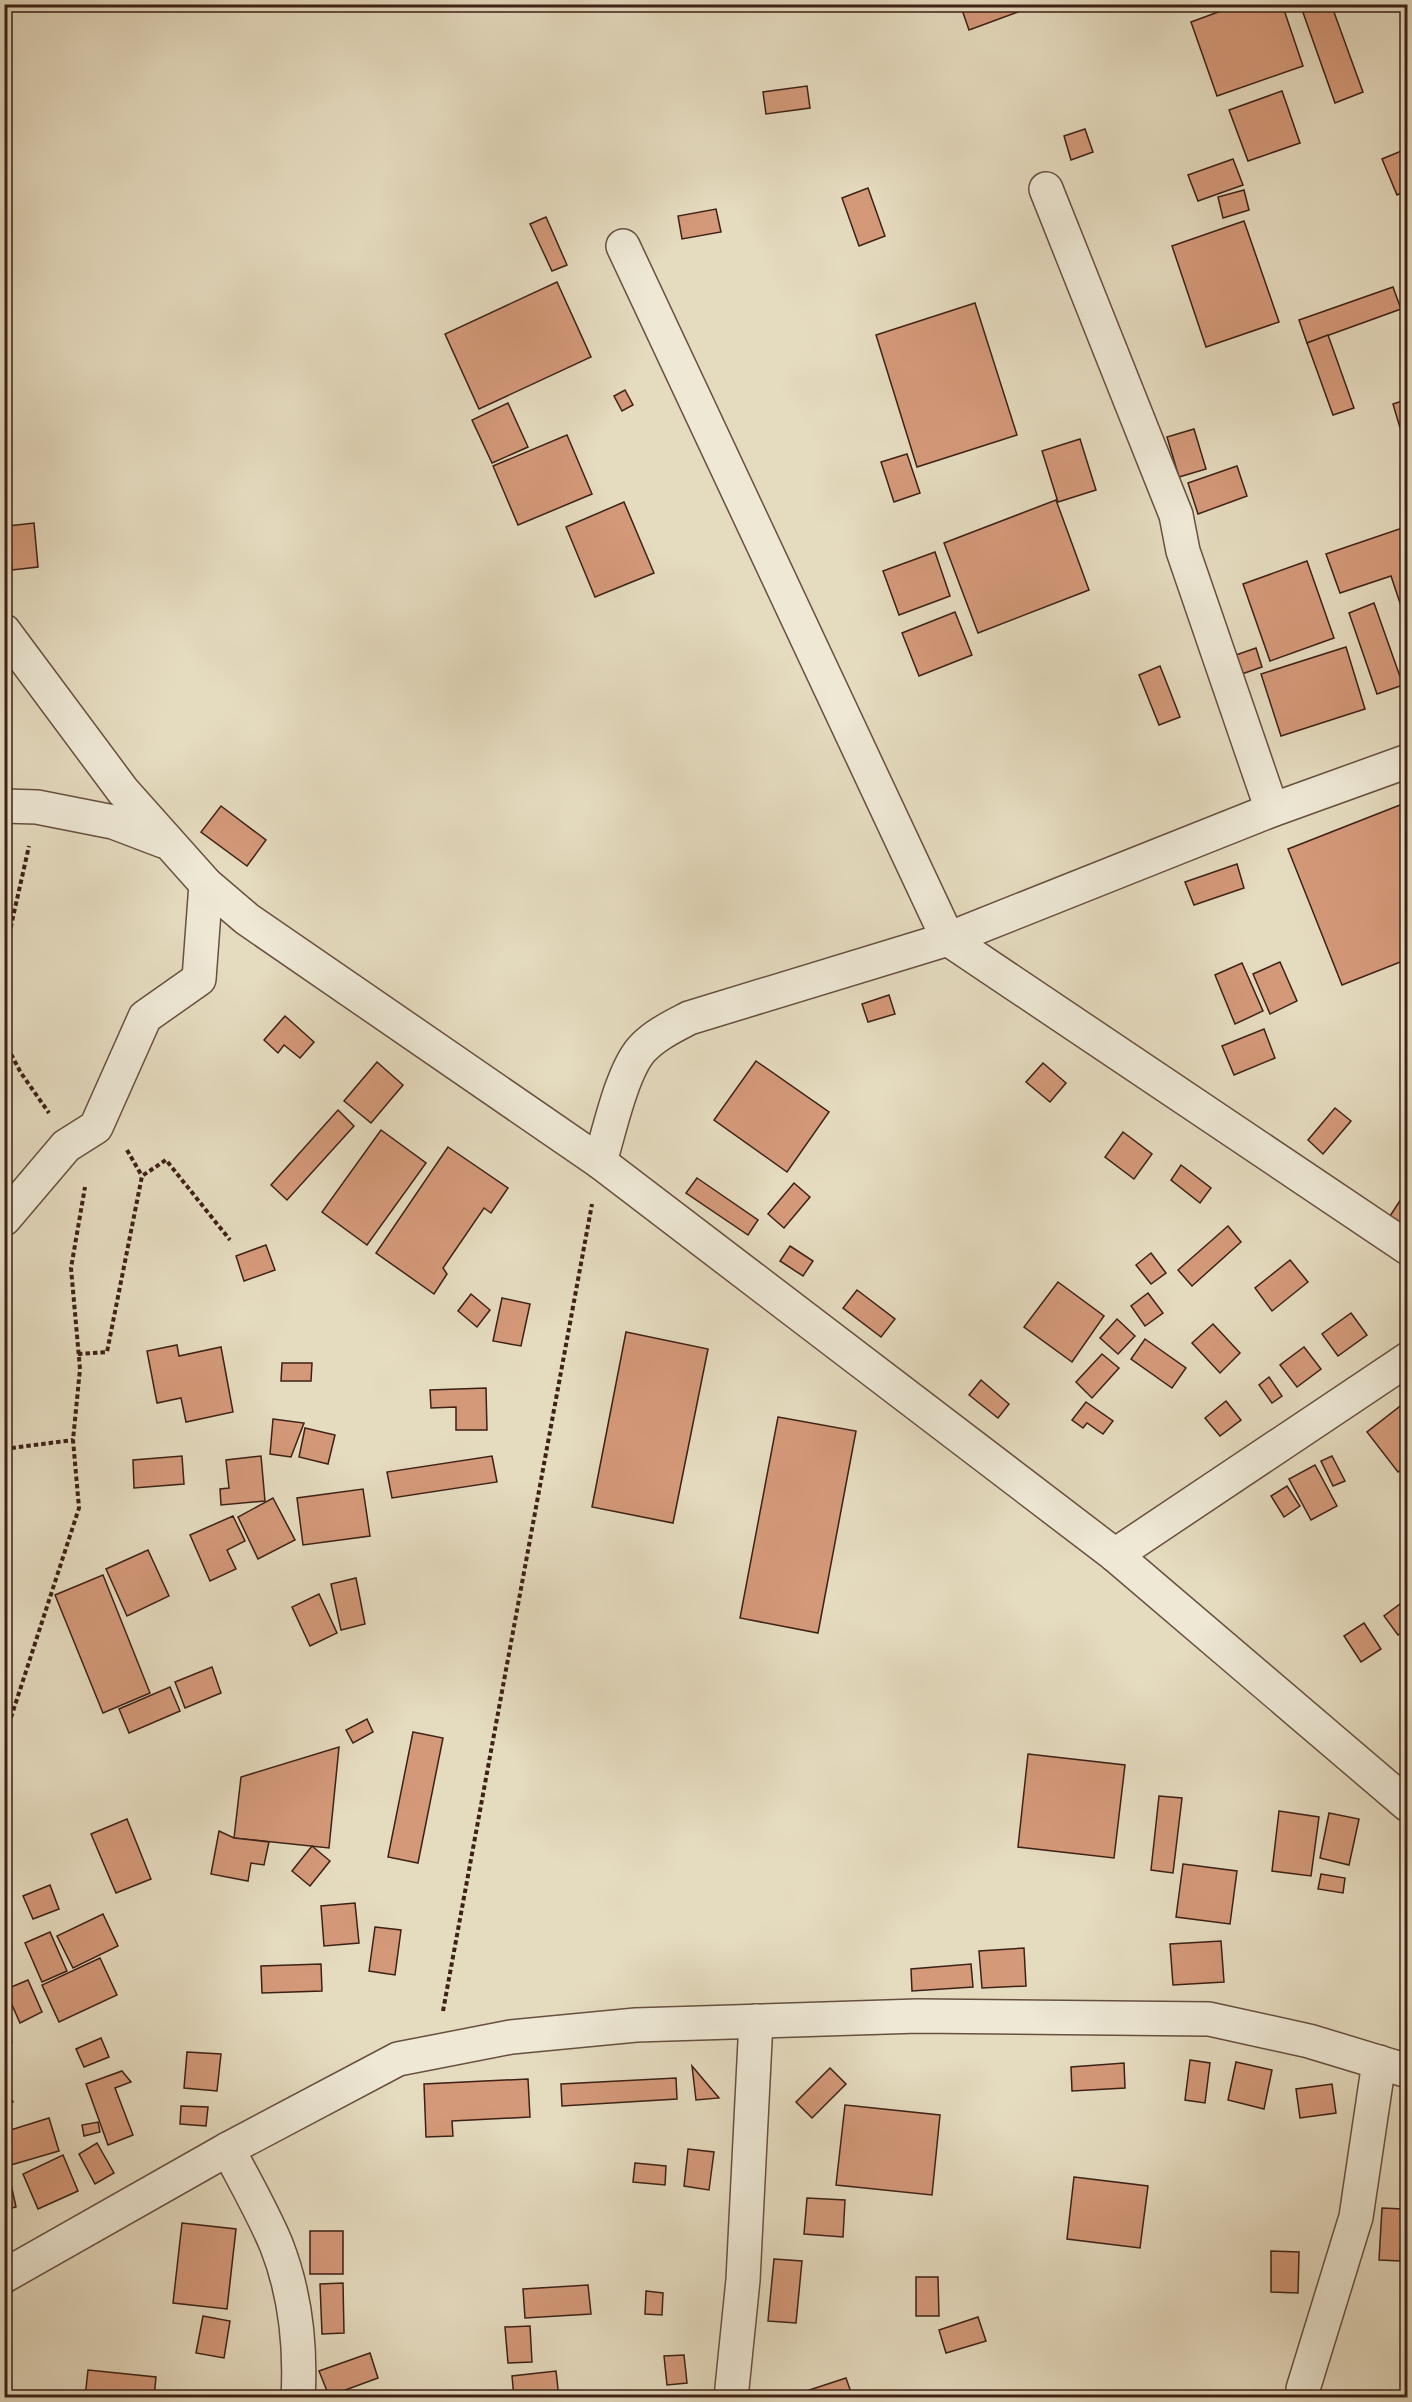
<svg xmlns="http://www.w3.org/2000/svg" width="1412" height="2402" viewBox="0 0 1412 2402" font-family="'Old Standard TT',serif">
	<rect width="100%" height="100%" fill="#e5dbbf"/>
	<filter id="stains"><feTurbulence type="fractalNoise" baseFrequency=".00333" numOctaves="4"/><feColorMatrix values="0 0 0 0 .2 0 0 0 0 .09 0 0 0 0 .02 0 0 0 .5 -.17"/></filter>
	<radialGradient id="worn" r=".72"><stop offset=".6" stop-color="#630" stop-opacity="0"/><stop offset="1" stop-color="#630" stop-opacity=".3"/></radialGradient>
	<!-- building -->
	<g fill="#d49979" stroke="#3d2116" stroke-width="1.5">
		<path d="M960,4H1015L1018,12L969,30Z"/>
		<path d="M1240,4H1282L1303,66L1217,96L1191,22Z"/>
		<path d="M1300,4H1331L1363,92L1335,103Z"/>
		<path d="M807,86L810,108L766,114L763,92Z"/>
		<path d="M1282,91L1300,143L1248,161L1229,110Z"/>
		<path d="M1085,129L1093,152L1071,160L1064,136Z"/>
		<path d="M1406,149L1408,190L1397,195L1382,159Z"/>
		<path d="M1233,159L1243,185L1198,201L1188,175Z"/>
		<path d="M868,188L885,236L859,246L842,198Z"/>
		<path d="M1244,190L1249,210L1223,218L1218,197Z"/>
		<path d="M716,209L721,232L682,239L678,216Z"/>
		<path d="M546,217L567,265L552,271L530,224Z"/>
		<path d="M1244,221L1279,322L1206,347L1172,246Z"/>
		<path d="M557,282L591,357L479,409L445,334Z"/>
		<path d="M1393,287L1401,309L1307,343L1299,320Z"/>
		<path d="M975,303L1017,435L917,467L876,335Z"/>
		<path d="M1328,335L1354,408L1333,415L1307,343Z"/>
		<path d="M625,390L633,405L622,411L614,396Z"/>
		<path d="M1408,399V437L1403,438L1393,404Z"/>
		<path d="M508,403L528,447L492,463L472,420Z"/>
		<path d="M1194,429L1206,469L1179,477L1167,437Z"/>
		<path d="M567,435L592,494L518,525L493,466Z"/>
		<path d="M1080,439L1096,490L1058,502L1042,451Z"/>
		<path d="M907,454L920,493L894,502L881,462Z"/>
		<path d="M1237,466L1247,496L1198,514L1188,483Z"/>
		<path d="M1056,500L1089,590L978,633L944,543Z"/>
		<path d="M624,502L654,573L595,597L566,527Z"/>
		<path d="M34,523L38,567L12,570L8,526Z"/>
		<path d="M1408,526V613L1404,615L1391,576L1340,593L1326,554Z"/>
		<path d="M935,552L950,596L899,615L883,571Z"/>
		<path d="M1307,561L1334,638L1270,661L1243,584Z"/>
		<path d="M1374,603L1403,685L1377,694L1349,613Z"/>
		<path d="M955,612L972,655L919,676L902,633Z"/>
		<path d="M1346,647L1365,709L1281,736L1261,674Z"/>
		<path d="M1256,648L1262,667L1239,675L1233,656Z"/>
		<path d="M1160,666L1180,717L1159,725L1139,675Z"/>
		<path d="M1400,805L1408,823V959L1342,985L1288,849Z"/>
		<path d="M221,806L266,840L247,866L201,832Z"/>
		<path d="M1237,864L1244,888L1194,905L1185,882Z"/>
		<path d="M1280,962L1297,1001L1270,1014L1253,974Z"/>
		<path d="M1242,963L1263,1011L1235,1024L1215,975Z"/>
		<path d="M889,995L895,1014L868,1022L862,1004Z"/>
		<path d="M285,1016L314,1042L300,1058L284,1045L278,1053L264,1040Z"/>
		<path d="M1264,1029L1275,1058L1234,1075L1222,1046Z"/>
		<path d="M756,1061L829,1112L787,1172L714,1120Z"/>
		<path d="M377,1062L403,1085L371,1123L344,1101Z"/>
		<path d="M1043,1063L1066,1083L1050,1102L1026,1082Z"/>
		<path d="M1335,1108L1351,1121L1323,1154L1308,1140Z"/>
		<path d="M338,1110L354,1126L287,1200L271,1185Z"/>
		<path d="M381,1130L426,1163L367,1245L322,1212Z"/>
		<path d="M1123,1132L1152,1154L1134,1179L1105,1157Z"/>
		<path d="M448,1147L508,1188L491,1213L484,1208L443,1268L447,1274L434,1294L376,1253Z"/>
		<path d="M1181,1165L1211,1188L1200,1203L1171,1180Z"/>
		<path d="M697,1178L758,1220L748,1235L686,1193Z"/>
		<path d="M794,1183L810,1197L784,1228L768,1214Z"/>
		<path d="M1401,1199L1408,1203V1227L1390,1216Z"/>
		<path d="M1228,1226L1241,1242L1192,1286L1178,1270Z"/>
		<path d="M266,1245L275,1270L244,1281L236,1256Z"/>
		<path d="M790,1246L813,1261L803,1276L780,1261Z"/>
		<path d="M1151,1253L1166,1273L1151,1284L1136,1265Z"/>
		<path d="M1290,1260L1308,1282L1272,1311L1255,1288Z"/>
		<path d="M1058,1282L1104,1316L1072,1362L1024,1327Z"/>
		<path d="M857,1290L895,1319L881,1337L843,1308Z"/>
		<path d="M1148,1293L1163,1313L1145,1326L1131,1306Z"/>
		<path d="M471,1294L490,1310L477,1327L458,1311Z"/>
		<path d="M502,1298L530,1304L521,1346L493,1341Z"/>
		<path d="M1351,1313L1367,1335L1338,1356L1322,1334Z"/>
		<path d="M1117,1319L1135,1336L1118,1354L1100,1338Z"/>
		<path d="M1213,1324L1240,1353L1220,1373L1192,1343Z"/>
		<path d="M626,1332L708,1349L673,1523L592,1507Z"/>
		<path d="M1145,1339L1186,1368L1172,1388L1131,1359Z"/>
		<path d="M177,1345L179,1356L221,1347L233,1412L186,1422L181,1398L157,1403L147,1351Z"/>
		<path d="M1304,1347L1321,1369L1297,1387L1280,1365Z"/>
		<path d="M1102,1354L1119,1368L1092,1398L1076,1382Z"/>
		<path d="M282,1363H312L311,1381H281Z"/>
		<path d="M1269,1377L1282,1396L1272,1403L1259,1385Z"/>
		<path d="M981,1380L1009,1404L998,1418L969,1395Z"/>
		<path d="M486,1388L487,1430H456V1407L431,1408L430,1390Z"/>
		<path d="M1408,1400V1465L1398,1472L1367,1432Z"/>
		<path d="M1226,1401L1241,1420L1220,1436L1205,1418Z"/>
		<path d="M1086,1402L1113,1421L1103,1434L1087,1423L1083,1428L1072,1420Z"/>
		<path d="M778,1417L856,1431L818,1633L740,1618Z"/>
		<path d="M273,1419L304,1423L291,1457L270,1454Z"/>
		<path d="M305,1428L335,1435L328,1464L299,1457Z"/>
		<path d="M182,1456L184,1484L134,1488L133,1460Z"/>
		<path d="M261,1456L265,1501L221,1505L220,1489L229,1488L226,1460Z"/>
		<path d="M492,1456L497,1482L392,1498L387,1472Z"/>
		<path d="M1332,1456L1345,1481L1333,1486L1321,1461Z"/>
		<path d="M1315,1465L1337,1506L1311,1520L1289,1479Z"/>
		<path d="M1287,1486L1300,1506L1284,1517L1271,1496Z"/>
		<path d="M363,1489L370,1536L303,1545L297,1498Z"/>
		<path d="M273,1498L295,1540L258,1559L238,1517Z"/>
		<path d="M233,1516L245,1541L227,1550L236,1569L210,1581L190,1535Z"/>
		<path d="M148,1550L169,1596L127,1616L106,1569Z"/>
		<path d="M103,1575L150,1693L103,1713L55,1595Z"/>
		<path d="M356,1578L365,1624L341,1630L331,1584Z"/>
		<path d="M319,1594L337,1633L310,1646L292,1607Z"/>
		<path d="M1408,1598V1628L1398,1635L1384,1616Z"/>
		<path d="M1364,1623L1381,1649L1361,1662L1344,1636Z"/>
		<path d="M212,1667L221,1693L185,1708L175,1682Z"/>
		<path d="M170,1687L180,1711L129,1733L119,1709Z"/>
		<path d="M367,1719L373,1732L353,1743L346,1730Z"/>
		<path d="M413,1732L443,1738L418,1863L388,1857Z"/>
		<path d="M339,1747L329,1848L234,1838L241,1777Z"/>
		<path d="M1028,1754L1125,1765L1114,1858L1018,1847Z"/>
		<path d="M1159,1796L1182,1798L1173,1873L1151,1870Z"/>
		<path d="M1279,1811L1319,1817L1311,1876L1272,1871Z"/>
		<path d="M1329,1813L1359,1819L1349,1865L1320,1858Z"/>
		<path d="M127,1819L151,1879L116,1893L91,1834Z"/>
		<path d="M219,1831L234,1838L269,1842L264,1865L251,1863L248,1881L211,1874Z"/>
		<path d="M312,1846L330,1861L310,1886L292,1871Z"/>
		<path d="M1183,1864L1237,1871L1230,1924L1176,1917Z"/>
		<path d="M1321,1874L1345,1878L1343,1893L1318,1889Z"/>
		<path d="M50,1885L59,1909L33,1919L23,1896Z"/>
		<path d="M355,1903L359,1943L324,1946L321,1906Z"/>
		<path d="M103,1914L118,1946L73,1968L57,1936Z"/>
		<path d="M375,1927L401,1930L395,1975L369,1971Z"/>
		<path d="M50,1932L67,1971L42,1982L25,1943Z"/>
		<path d="M1221,1941L1224,1982L1173,1985L1170,1944Z"/>
		<path d="M1024,1948L1026,1986L982,1988L979,1951Z"/>
		<path d="M100,1958L117,1995L59,2022L42,1985Z"/>
		<path d="M321,1964L322,1991L262,1993L261,1966Z"/>
		<path d="M971,1964L973,1987L912,1991L911,1969Z"/>
		<path d="M28,1980L42,2012L20,2023L12,2005H5L4,1990Z"/>
		<path d="M4,2020L12,2042L4,2045Z"/>
		<path d="M101,2038L109,2057L84,2067L76,2049Z"/>
		<path d="M187,2052L221,2054L217,2091L184,2088Z"/>
		<path d="M1190,2060L1210,2063L1205,2103L1185,2100Z"/>
		<path d="M1236,2062L1272,2070L1264,2109L1228,2100Z"/>
		<path d="M1124,2063L1125,2088L1072,2091L1071,2067Z"/>
		<path d="M692,2066L719,2098L696,2100Z"/>
		<path d="M830,2068L846,2084L812,2118L796,2102Z"/>
		<path d="M122,2071L131,2082L115,2088L133,2135L108,2145L86,2084Z"/>
		<path d="M676,2078L677,2099L562,2106L561,2084Z"/>
		<path d="M528,2079L530,2117L452,2121L453,2136L426,2137L424,2084Z"/>
		<path d="M4,2084L13,2102L4,2106Z"/>
		<path d="M1332,2084L1336,2113L1300,2118L1296,2089Z"/>
		<path d="M845,2105L940,2115L932,2195L836,2185Z"/>
		<path d="M181,2106L208,2107L206,2126L180,2124Z"/>
		<path d="M49,2118L59,2151L4,2167V2132Z"/>
		<path d="M98,2122L100,2132L84,2136L82,2125Z"/>
		<path d="M97,2143L114,2173L95,2184L79,2154Z"/>
		<path d="M688,2149L714,2152L709,2190L684,2186Z"/>
		<path d="M63,2155L78,2191L38,2209L23,2174Z"/>
		<path d="M635,2163L666,2166L665,2185L633,2182Z"/>
		<path d="M1074,2177L1148,2186L1140,2248L1067,2239Z"/>
		<path d="M11,2184L16,2207L4,2210V2186Z"/>
		<path d="M807,2198L845,2200L843,2237L804,2234Z"/>
		<path d="M1382,2208L1403,2209L1400,2261L1379,2260Z"/>
		<path d="M182,2223L236,2229L227,2309L173,2303Z"/>
		<rect x="310" y="2231" width="33" height="43"/>
		<path d="M1271,2251L1299,2252L1298,2293L1271,2292Z"/>
		<path d="M774,2259L802,2261L796,2323L768,2321Z"/>
		<path d="M916,2277H938L939,2316H916Z"/>
		<path d="M343,2283L344,2333L322,2334L320,2284Z"/>
		<path d="M588,2285L591,2314L525,2318L523,2289Z"/>
		<path d="M646,2291L663,2293L662,2315L645,2314Z"/>
		<path d="M203,2316L230,2321L224,2358L196,2353Z"/>
		<path d="M978,2317L986,2341L946,2353L939,2330Z"/>
		<path d="M530,2326L532,2362L508,2363L505,2327Z"/>
		<path d="M370,2353L378,2378L329,2396L319,2371Z"/>
		<path d="M684,2355L687,2383L667,2385L664,2356Z"/>
		<path d="M88,2370L156,2377L154,2398H85Z"/>
		<path d="M556,2371L559,2398H514L512,2376Z"/>
		<path d="M846,2378L853,2398H785Z"/>
	</g>
	<g fill="none" stroke-linecap="round" stroke-linejoin="round">
		<defs>
			<g id="minor">
				<path d="M1046,189L1176,515L1183,551L1272,810"/>
				<path d="M623,246L948,939L1408,1248"/>
				<path d="M4,631L123,791L206,884L247,919L600,1162L1115,1555L1408,1805"/>
				<path d="M4,806L37,807L113,822L163,841"/>
				<path d="M600,1162C609,1132 622,1071 642,1049C655,1035 672,1027 689,1018L948,939L1272,810L1408,761"/>
				<path d="M4,1219L66,1146L96,1127L145,1017L199,979L206,884"/>
				<path d="M1115,1555L1408,1359"/>
				<path d="M228,2149C244,2180 262,2211 276,2244C295,2292 301,2346 298,2398"/>
				<path d="M4,2276L228,2149L398,2059L511,2037L636,2025L918,2016L1209,2019L1309,2041L1408,2071"/>
				<path d="M731,2398L743,2280L756,2021"/>
				<path d="M1303,2398V2389L1356,2217L1379,2062"/>
			</g>
		</defs>
		<!-- minor casing -->
		<use href="#minor" stroke="#675040" stroke-width="36"/>
		<!-- path -->
		<g stroke="#3d2116" stroke-width="4" stroke-dasharray="4.5 3" stroke-linecap="butt">
			<path d="M4,957L29,846"/>
			<path d="M4,1041L21,1073L49,1113"/>
			<path d="M127,1150L142,1176"/>
			<path d="M78,1354L107,1352L142,1176L166,1160L230,1240"/>
			<path d="M4,1449L73,1440"/>
			<path d="M4,1739L79,1508L73,1440L80,1369L71,1268L85,1187"/>
			<path d="M443,2011L592,1204"/>
		</g>
		<!-- minor -->
		<use href="#minor" stroke="#eee8d5" stroke-width="33"/>
	</g>
	<!-- margin -->
	<rect width="1412" height="2402" fill="none" stroke="#e5dbbf" stroke-width="24"/>
	<rect x="6" y="6" width="1400" height="2390" fill="none" stroke="#3d2116" stroke-width="3"/>
	<rect x="12" y="12" width="1388" height="2378" fill="none" stroke="#3d2116" stroke-width="1.5"/>
	<rect width="100%" height="100%" filter="url(#stains)"/>
	<rect width="100%" height="100%" fill="url(#worn)"/>
</svg>
